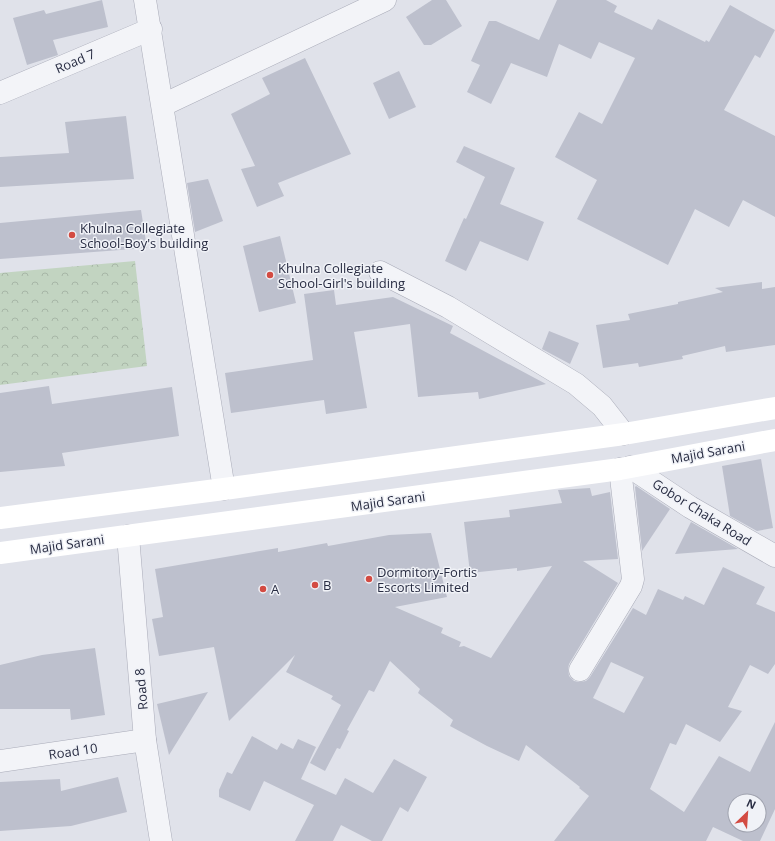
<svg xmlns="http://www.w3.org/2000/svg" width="775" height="841" viewBox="0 0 775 841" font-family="'Open Sans',sans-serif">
	<defs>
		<pattern id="forest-crowns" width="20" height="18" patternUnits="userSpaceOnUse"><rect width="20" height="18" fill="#c2d4c1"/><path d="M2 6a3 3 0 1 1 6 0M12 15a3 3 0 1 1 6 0" fill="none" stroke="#a7b6a7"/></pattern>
	</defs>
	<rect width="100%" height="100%" fill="#e0e2ea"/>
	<!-- forest -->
	<path fill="url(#forest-crowns)" d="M135,261L147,366L0,385V273Z"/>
	<!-- building -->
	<g fill="#bdc0cd" fill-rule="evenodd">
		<path d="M102,0L108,27L53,40L58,55L27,65L13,18L44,10L46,14Z"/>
		<path d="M432,0H446L462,26L431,45H424L406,17Z"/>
		<path d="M557,0H606L617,6L614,12L652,30L658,19L705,42L706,40L709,42L730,5L775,30L760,58L755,55L724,110L775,136V217L743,200L729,227L695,209L668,265L577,219L597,180L555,157L579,112L602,124L635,58L599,42L591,59L559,44L547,77L511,63L491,104L467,92L480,65L471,61L489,21H496L539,40Z"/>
		<path d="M305,58L351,154L278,183L284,196L257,207L241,169L255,166L231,114L270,94L262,78Z"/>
		<path d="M399,71L416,107L389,119L373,83Z"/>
		<path d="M126,116L134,179L0,187V157L69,153L65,122Z"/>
		<path d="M464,146L515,168L500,204L544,222L528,261L480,241L466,271L445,261L464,218L466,219L485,177L456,162Z"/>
		<path d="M208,179L223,221L195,232L187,183Z"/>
		<path d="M141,210L147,248L0,259V223Z"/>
		<path d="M280,236L296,303L259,312L243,246Z"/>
		<path d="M762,282V289L775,287V345L726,352L725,346L682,356L683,359L639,367L638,363L603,368L596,325L630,320L628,314L678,304V302L723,292L715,288Z"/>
		<path d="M334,290L336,305L393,297L453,326L450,333L546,384L479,399L478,392L418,397L410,324L354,332L367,408L326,414L324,400L231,413L225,373L313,360L304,294Z"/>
		<path d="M549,331L579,343L570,364L542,349Z"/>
		<path d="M49,386L52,404L172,387L179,436L62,453L65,466L0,472V393Z"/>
		<path d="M761,459L773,528L757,531L730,516L722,466Z"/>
		<path d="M636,486L670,509L642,551L635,487Z"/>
		<path d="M590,488L592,496L610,492L618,559L583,561L618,583L569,664L568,669L569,676L574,681L579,682L586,681L590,677L633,608L646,615L658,589L683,600L685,596L704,605L723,567L765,587L756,604L775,612V664L768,674L750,665L728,707L742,711L720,742L686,724L676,745L670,743L650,789L684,812L719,756L750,772L775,722V809L760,841H743L713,827L706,841H554L589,796L579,788L580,787L526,745L519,761L487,746L450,726L453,720L418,693L420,689L390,661L374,692L369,690L347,730L349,731L340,749L337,748L325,771L310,763L341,705L331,699L333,696L286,672L295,655L229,721L214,647L159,656L152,619L163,617L155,569L278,548V552L327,543L328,546L389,535L431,533L447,597L395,607L443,628L441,633L461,642L459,647L464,646L491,658L552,566L517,571V568L470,573L464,522L510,517L509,510L562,503L558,490ZM611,662L644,677L624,713L593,698ZM735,801H759V825H735Z"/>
		<path d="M691,522L738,549L675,554Z"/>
		<path d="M95,648L105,715L71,720L70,709H0V665L42,655Z"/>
		<path d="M208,692L169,755L157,704Z"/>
		<path d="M252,736L277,750L281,743L293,749L298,739L316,747L301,779L336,795L345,778L373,793L394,759L427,777L408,812L400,807L382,841H372L341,825L333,841H295L314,805L264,781L250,811L219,797V790L227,772L232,774Z"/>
		<path d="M118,777L127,812L71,826L0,831V782L60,779L61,791Z"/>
	</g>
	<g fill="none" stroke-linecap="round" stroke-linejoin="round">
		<defs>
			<g id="minor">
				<path d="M145,0L224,489"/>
				<path d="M0,93L151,29"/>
				<path d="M163,105L385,0"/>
				<path d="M380,272L448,307L576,384L602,406L624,434"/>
				<path d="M630,467L690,507L775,556"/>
				<path d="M128,536L145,740L161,841"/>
				<path d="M580,670L631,586L633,579L620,469"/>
				<path d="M0,761L145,740"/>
			</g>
		</defs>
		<!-- minor casing -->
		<use href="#minor" stroke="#a9abb8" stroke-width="23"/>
		<!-- minor -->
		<use href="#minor" stroke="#f3f4f8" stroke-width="22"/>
		<!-- secondary -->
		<g stroke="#fff" stroke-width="22">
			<path d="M0,518L224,489L624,434L775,408"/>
			<path d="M0,553L620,469L775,440"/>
		</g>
	</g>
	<!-- markers -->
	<g fill="#d34b42" stroke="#f0f2f7" stroke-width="1.5">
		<circle cx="72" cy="235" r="4"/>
		<circle cx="270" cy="275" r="4"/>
		<circle cx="369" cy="579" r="4"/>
		<circle cx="315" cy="585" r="4"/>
		<circle cx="263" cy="589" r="4"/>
	</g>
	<g text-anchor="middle" stroke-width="3" stroke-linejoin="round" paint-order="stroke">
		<!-- street labels -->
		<g font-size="13" fill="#282c42" stroke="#f0f2f7">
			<text transform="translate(75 61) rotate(-23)" y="5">Road 7</text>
			<text transform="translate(708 452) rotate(-10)" y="5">Majid Sarani</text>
			<text transform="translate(388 501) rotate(-8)" y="5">Majid Sarani</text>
			<text transform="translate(702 512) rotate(32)" y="5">Gobor Chaka Road</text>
			<text transform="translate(67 544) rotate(-8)" y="5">Majid Sarani</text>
			<text transform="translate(141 689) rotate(-95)" y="5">Road 8</text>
			<text transform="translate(73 751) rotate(-8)" y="5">Road 10</text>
		</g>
		<!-- poi labels -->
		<g font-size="13" fill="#282c42" stroke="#f0f2f7" text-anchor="start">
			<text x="80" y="233">Khulna Collegiate<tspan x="80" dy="15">School-Boy's building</tspan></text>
			<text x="278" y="273">Khulna Collegiate<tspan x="278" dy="15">School-Girl's building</tspan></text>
			<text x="377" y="577">Dormitory-Fortis<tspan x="377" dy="15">Escorts Limited</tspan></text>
			<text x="323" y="590">B</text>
			<text x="271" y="594">A</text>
		</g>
	</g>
	<!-- north arrow -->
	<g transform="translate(747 813) rotate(25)"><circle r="19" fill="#f0f2f7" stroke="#a0a3af"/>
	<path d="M0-3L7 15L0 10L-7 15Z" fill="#d34b42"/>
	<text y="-6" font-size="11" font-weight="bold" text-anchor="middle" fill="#282c42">N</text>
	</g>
</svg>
